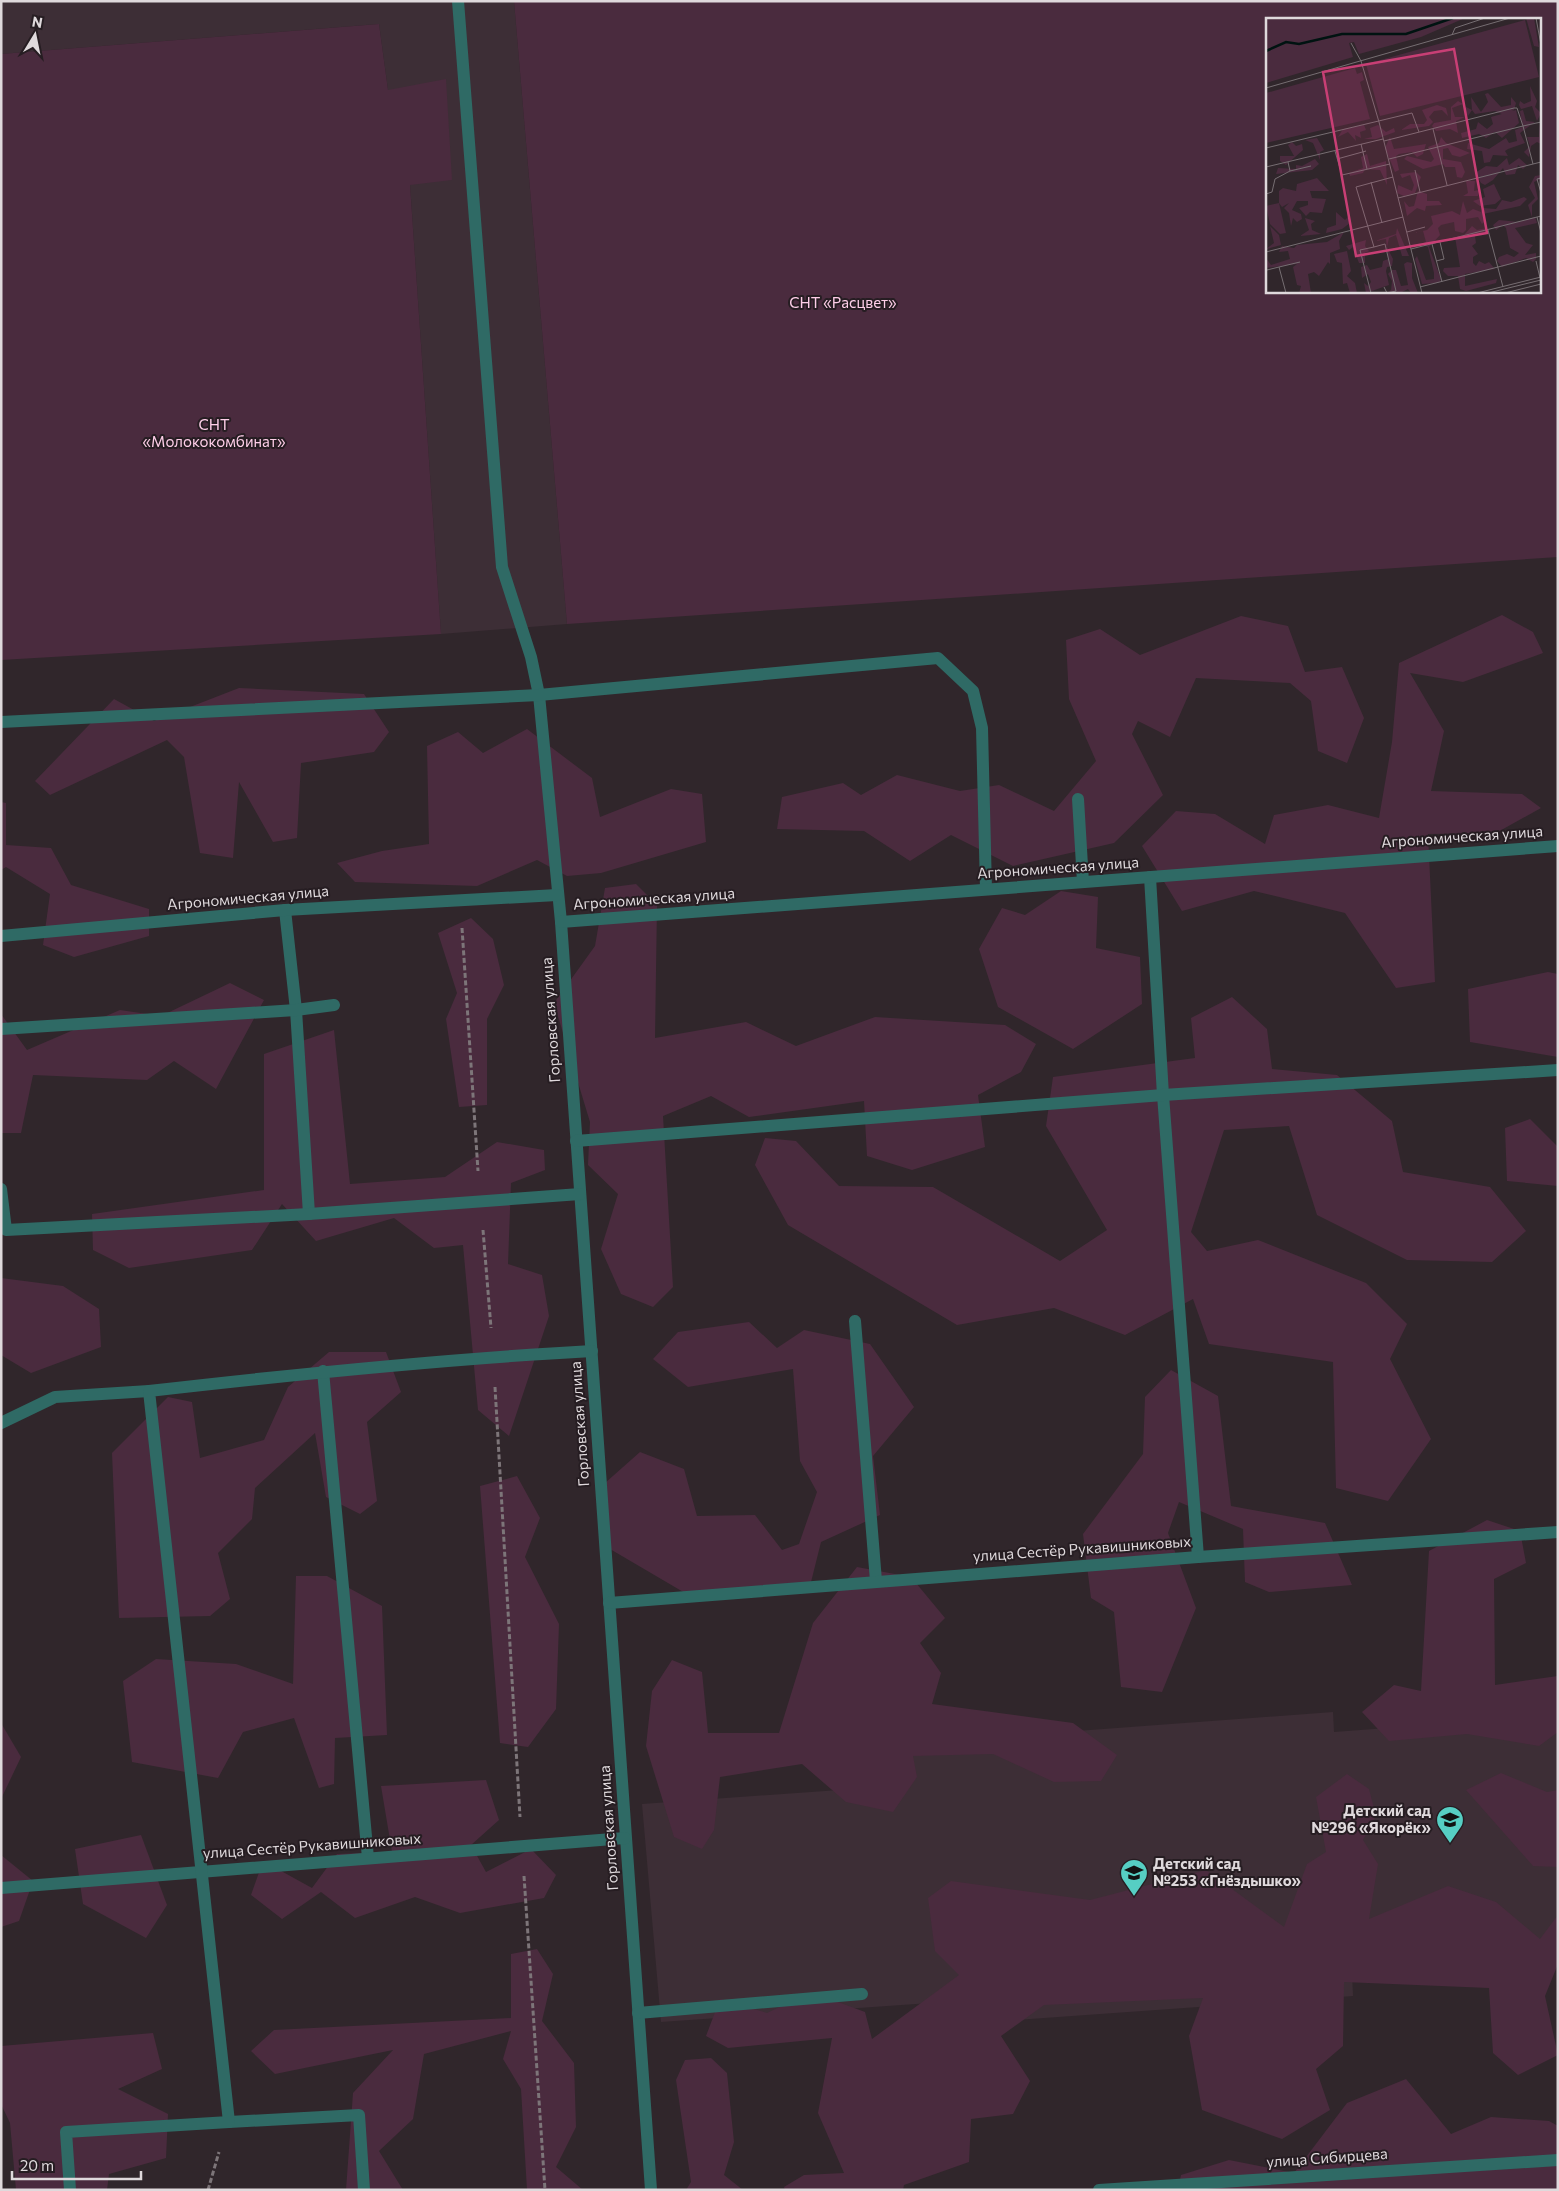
<svg xmlns="http://www.w3.org/2000/svg" width="1559" height="2191" viewBox="0 0 1559 2191" font-family="Commissioner,sans-serif">
	<rect width="100%" height="100%" fill="#30262b"/>
	<!-- built -->
	<g fill="#3d2e36">
		<path d="M1,1H514L567,624L441,634L410,185L388,90L379,24L1,54Z"/>
		<path d="M1558,1685V1957L1352,1973L1353,1996L932,2026L930,2003L661,2022L642,1804L867,1788L915,1743L1333,1712L1334,1732L1546,1716Z"/>
	</g>
	<!-- green -->
	<g fill="#4a2b3e" fill-rule="evenodd">
		<path d="M514,1H1558V557L567,624ZM1268,19H1540V291H1268Z"/>
		<path d="M379,24L388,90L446,79L452,180L410,185L441,634L1,660V54Z"/>
		<path d="M1502,615L1533,632L1543,653L1463,682L1410,673L1444,731L1431,791L1522,794L1541,808L1496,833L1428,834L1435,982L1396,988L1345,913L1254,891L1182,911L1142,846L1176,811L1215,814L1265,844L1274,815L1328,805L1379,818L1392,742L1399,663Z"/>
		<path d="M1241,616L1288,626L1305,672L1342,667L1364,718L1347,763L1318,751L1311,701L1290,683L1196,678L1170,737L1138,721L1132,734L1163,795L1114,843L1013,866L951,835L910,861L864,831L777,829L782,797L843,783L861,795L897,775L960,791L999,785L1054,811L1096,761L1069,699L1066,640L1100,629L1140,655Z"/>
		<path d="M239,688L364,694L389,732L374,752L301,763L297,838L273,842L239,782L233,858L200,853L184,757L167,740L50,795L35,781L114,699L154,721Z"/>
		<path d="M527,729L592,778L600,817L671,789L702,794L706,842L601,873L567,876L537,860L477,886L355,882L337,863L382,851L429,844L427,746L458,732L483,753Z"/>
		<path d="M1,802L6,803V845L51,848L71,885L149,909V936L74,957L43,945L50,894L6,867L1,870Z"/>
		<path d="M636,884L657,905L655,1038L746,1022L796,1046L875,1017L1005,1025L1036,1044L1021,1072L978,1095L985,1147L912,1170L867,1156L864,1101L749,1117L711,1096L663,1116L673,1287L653,1307L621,1294L601,1249L618,1194L588,1165L590,1122L554,1003L595,946L605,888Z"/>
		<path d="M1061,891L1098,897L1096,948L1140,957L1142,1004L1073,1049L998,1007L979,949L1002,908L1025,915Z"/>
		<path d="M471,918L493,939L504,985L487,1019V1105L459,1107L446,1019L457,993L438,933Z"/>
		<path d="M1548,972L1558,974V1057L1470,1042L1468,989Z"/>
		<path d="M230,983L264,1000L216,1089L174,1061L147,1080L33,1075L21,1133H1V1014L27,1050L120,1010L161,1016Z"/>
		<path d="M1232,997L1267,1029L1272,1069L1337,1075L1392,1121L1403,1172L1490,1187L1526,1231L1492,1262L1407,1260L1317,1215L1289,1126L1224,1130L1191,1232L1207,1251L1258,1240L1366,1283L1407,1324L1390,1359L1431,1439L1388,1501L1336,1488L1333,1362L1209,1344L1193,1299L1125,1335L1054,1308L957,1325L788,1225L755,1165L765,1138L796,1141L839,1186L933,1187L1060,1261L1107,1230L1046,1126L1053,1077L1195,1058L1191,1018Z"/>
		<path d="M334,1030L350,1184L445,1177L497,1142L544,1150L545,1170L511,1183L508,1264L542,1275L549,1316L509,1436L478,1410L463,1245L434,1248L394,1218L316,1241L282,1204L252,1250L129,1268L93,1250L92,1214L264,1190V1054Z"/>
		<path d="M1530,1119L1558,1147V1186L1507,1181L1505,1128Z"/>
		<path d="M1,1278L63,1286L99,1309L101,1347L31,1373L1,1355Z"/>
		<path d="M749,1322L777,1348L804,1330L870,1344L914,1407L873,1456L880,1515L821,1542L811,1582L685,1593L610,1549L605,1483L640,1452L684,1469L697,1516L755,1515L782,1550L799,1544L817,1492L800,1461L793,1369L688,1387L653,1359L678,1332Z"/>
		<path d="M329,1352H386L401,1392L367,1422L377,1501L360,1514L326,1497L315,1433L255,1488L252,1519L218,1553L230,1599L210,1616L119,1618L112,1453L168,1397L192,1402L200,1458L264,1440L288,1387Z"/>
		<path d="M1171,1370L1218,1396L1231,1506L1325,1523L1352,1585L1269,1592L1245,1582L1243,1529L1179,1502L1168,1533L1196,1608L1162,1692L1121,1687L1114,1612L1091,1598L1083,1534L1143,1454L1145,1397Z"/>
		<path d="M517,1476L540,1518L525,1557L559,1624L556,1709L528,1747L500,1743L480,1486Z"/>
		<path d="M1487,1520L1520,1531L1526,1563L1494,1579L1495,1685L1558,1676V1732L1539,1746L1467,1734L1389,1741L1362,1712L1394,1685L1421,1691L1429,1551Z"/>
		<path d="M857,1567L911,1577L945,1618L920,1643L941,1673L932,1704L1073,1723L1117,1755L1101,1781L1054,1782L993,1754L913,1756L917,1777L893,1812L846,1802L802,1764L720,1777L714,1830L702,1849L674,1837L646,1746L652,1691L672,1660L702,1672L708,1733H779L813,1623Z"/>
		<path d="M296,1576H327L382,1606L387,1735L335,1738L334,1784L319,1788L294,1718L243,1732L218,1778L132,1762L123,1681L156,1659L236,1664L293,1684Z"/>
		<path d="M1,1723L21,1757L1,1799Z"/>
		<path d="M1501,1773L1547,1792L1558,1790V1867L1533,1866L1466,1790Z"/>
		<path d="M1347,1774L1369,1789L1376,1816L1363,1840L1378,1864L1369,1919L1448,1886L1496,1902L1540,1939L1558,1915V1964L1545,1996L1558,2055L1518,2075L1493,2053L1489,1988L1344,1982L1343,2046L1316,2069L1330,2110L1282,2139L1202,2110L1189,2036L1203,1998L1044,2005L1001,2036L1030,2081L1013,2114L971,2119L969,2162L904,2185L903,2190H785L784,2187L804,2175L844,2173L818,2113L832,2038L728,2048L706,2036L720,1999L767,2013L811,1992L865,2012L872,2039L959,1975L935,1951L928,1898L951,1881L1090,1900L1206,1870L1284,1927L1307,1864L1326,1852L1316,1797Z"/>
		<path d="M486,1780L499,1820L471,1845L486,1872L531,1849L556,1875L544,1898L460,1913L415,1897L355,1918L321,1892L282,1919L251,1895L263,1861L312,1888L337,1854L392,1852L381,1786Z"/>
		<path d="M141,1835L167,1905L146,1938L83,1904L75,1849Z"/>
		<path d="M1,1855L33,1881L19,1921L1,1927Z"/>
		<path d="M537,1949L553,1974L542,2021L574,2063L576,2127L556,2167L583,2190H527L521,2089L503,2059L511,2031L424,2054L413,2119L379,2151L403,2190H346L353,2093L393,2050L275,2074L251,2051L274,2030L511,2018V1954Z"/>
		<path d="M153,2033L162,2069L118,2089L168,2114L166,2158L109,2174L107,2190H16L10,2123L1,2104V2046Z"/>
		<path d="M711,2058L727,2073L734,2142L724,2175L743,2190H686L691,2182L676,2080L685,2060Z"/>
		<path d="M1406,2079L1451,2134L1491,2117L1549,2121L1558,2126V2190H1178L1181,2175L1229,2160L1294,2173L1347,2103Z"/>
	</g>
	<g fill="none" stroke-linecap="round" stroke-linejoin="round">
		<!-- path -->
		<g stroke="#7d7579" stroke-width="3" stroke-dasharray="5 2.5" stroke-linecap="butt">
			<path d="M462,928L478,1171"/>
			<path d="M483,1230L491,1328"/>
			<path d="M495,1387L520,1817"/>
			<path d="M524,1876L545,2190"/>
			<path d="M208,2190L219,2152"/>
		</g>
		<!-- minor -->
		<g stroke="#2f6a65" stroke-width="12">
			<path d="M458,1L502,567L531,657L539,695L561,922L651,2190"/>
			<path d="M1,722L539,695L938,658L973,691L982,728L986,889"/>
			<path d="M1078,799L1083,882"/>
			<path d="M1150,877L1163,1095L1198,1557"/>
			<path d="M285,910L296,1010L309,1214"/>
			<path d="M561,922L1558,846"/>
			<path d="M1,936L285,910L557,895"/>
			<path d="M1,1029L296,1010L334,1005"/>
			<path d="M576,1141L1163,1095L1558,1070"/>
			<path d="M1,1189L6,1230L309,1214L580,1194"/>
			<path d="M855,1321L876,1581"/>
			<path d="M323,1371L368,1858"/>
			<path d="M1,1423L55,1397L149,1391"/>
			<path d="M609,1603L1198,1557L1558,1532"/>
			<path d="M1,1888L625,1838"/>
			<path d="M638,2013L862,1994"/>
			<path d="M229,2122L359,2115L364,2190"/>
			<path d="M70,2190L66,2132L229,2122L149,1391C297,1374 444,1359 592,1351"/>
			<path d="M1099,2190L1558,2160"/>
		</g>
	</g>
	<!-- icons -->
	<defs>
		<symbol id="school-pin" viewBox="-11 -11 22 30"><path d="M0 17L-7.5 6A9.5 9.5 0 1 1 7.5 6Z" fill="#56cec3" stroke="#261d22"/><path d="M0-5L7-2L0 1L-7-2ZM-4 1L0 2.5L4 1V4Q0 6-4 4Z" fill="#111"/></symbol>
	</defs>
	<g fill-rule="evenodd">
		<use href="#school-pin" x="1434" y="1804" width="32" height="43"/>
		<use href="#school-pin" x="1118" y="1857" width="32" height="43"/>
	</g>
	<g text-anchor="middle" stroke-width="4" stroke-linejoin="round" paint-order="stroke">
		<!-- park labels -->
		<g font-size="15" fill="#fecee8" stroke="#261d22">
			<text x="843" y="308">СНТ «Расцвет»</text>
			<text x="214" y="430">СНТ<tspan x="214" dy="17">«Молококомбинат»</tspan></text>
		</g>
		<!-- street labels -->
		<g font-size="15" fill="#dfd9dc" stroke="#261d22">
			<text transform="translate(1462 837) rotate(-4)" y="5">Агрономическая улица</text>
			<text transform="translate(1058 868) rotate(-4)" y="5">Агрономическая улица</text>
			<text transform="translate(248 898) rotate(-5)" y="5">Агрономическая улица</text>
			<text transform="translate(654 899) rotate(-4)" y="5">Агрономическая улица</text>
			<text transform="translate(551 1020) rotate(-94)" y="5">Горловская улица</text>
			<text transform="translate(580 1424) rotate(-94)" y="5">Горловская улица</text>
			<text transform="translate(1082 1549) rotate(-4)" y="5">улица Сестёр Рукавишниковых</text>
			<text transform="translate(609 1828) rotate(-94)" y="5">Горловская улица</text>
			<text transform="translate(312 1846) rotate(-4)" y="5">улица Сестёр Рукавишниковых</text>
			<text transform="translate(1327 2158) rotate(-4)" y="5">улица Сибирцева</text>
		</g>
		<!-- poi labels -->
		<g font-size="15" font-weight="bold" fill="#dfd9dc" stroke="#261d22" text-anchor="end">
			<text x="1431" y="1816">Детский сад<tspan x="1431" dy="17">№296 «Якорёк»</tspan></text>
			<text x="1153" y="1869" text-anchor="start">Детский сад<tspan x="1153" dy="17">№253 «Гнёздышко»</tspan></text>
		</g>
	</g>
	<!-- overview -->
	<g transform="translate(1266 18)">
		<rect width="275" height="275" fill="#30262b"/>
		<path d="M0,0H199L155,19L93,36L88,24L83,25L87,39L0,65ZM260,0H268L273,29L268,28ZM259,2L273,59L114,98L100,46ZM89,50L91,56L96,54L98,62L94,64L104,101L0,125V75ZM264,68L271,83L269,89L275,95L271,103L266,88L255,91L253,87L254,83L258,86L265,83ZM222,75L235,89L245,87V79L250,85L248,92L238,97L229,93L209,96L206,92L202,98L198,93L200,89L206,92L205,79L215,94L222,84L219,76ZM192,83L197,86L186,90L189,99H199L190,103L192,115L184,111L170,113L166,108L168,105L185,102V89ZM171,87L180,90L182,98L176,92L168,93L163,99L167,104L163,108L135,112L144,106H158L161,102L156,92ZM250,92L253,105L236,120L229,114L220,120L213,116L196,120L195,115L210,111L212,104L221,111L227,106L225,99ZM257,92L260,103L269,104L254,115L259,125L242,131L239,133L242,138L227,137L224,144L218,145L216,133L201,131L202,125L223,131L240,120L243,125L251,123L249,112L256,109L254,93ZM273,106L275,126L271,124L265,128L263,139L258,134L264,128L261,119H273ZM98,107L100,112L94,114L95,120L89,117L90,123L82,114L72,119L77,111ZM112,107L120,114L128,110L129,114L110,121H98L106,119L104,110ZM124,119L128,131L160,126L157,136L151,139L146,134L133,136L130,138L133,152L129,154L119,130ZM175,119L180,125L204,135L194,139L186,137L182,130L177,131V141L195,144L199,154L196,160L191,159L189,149H179L177,146L157,151L138,141L141,138L165,144L168,141L162,129L173,125ZM51,120L58,132L54,134V142L47,125L39,122ZM26,124L30,128L36,126L37,132L20,147L14,143V138H28L22,127ZM101,136L104,148L120,143L121,167L114,152L99,151L97,155L84,158L83,155L97,150L95,139ZM241,140L243,147L253,140L261,147L257,151L252,147L249,156L240,157L237,150L227,162L219,167L215,165L209,155L220,148L231,149ZM49,141L53,146L46,152L10,156L12,150L30,151V147L36,148ZM150,154L155,159L149,175L138,178L131,175L132,167L146,173L148,167L144,157L136,160L134,156ZM275,157V161L268,164L272,181L266,187V199L262,187L269,180L263,169L269,158ZM51,160L63,173H44L46,180L60,181L56,195L44,194L40,198L33,190L42,187V183H31L26,192L35,196L36,201L31,204L27,200L25,208L23,195L18,190L23,185L16,189L13,185L20,215L14,216L4,206L0,188L13,185V173L17,170L30,173L31,166ZM200,163H209L208,173L213,172L212,178H197L202,175ZM228,166L235,181L229,186L214,188L207,183L219,179L217,171ZM152,173L161,176V183H173L176,187L160,188L159,193L151,190L141,198L138,183L143,189L148,188ZM258,179L261,181L254,188L217,196L219,203L216,206L212,199L200,201V212L197,215L189,213L188,204L175,207L172,210L174,217L163,229L175,261L173,265L156,266L149,241L151,238L160,262L168,261V255L162,229L155,226L160,224L157,213L147,215L161,212L167,206L165,198L186,193L194,197L197,183L201,195L207,191L215,194L217,190L230,191L236,182L245,184ZM70,194L79,202L83,198L84,205L76,211L60,215L61,210L70,207ZM269,199L271,205L249,210L260,225L267,227L259,237L270,235V241L267,244L260,240L236,249L231,243L233,239L241,236L248,239L253,235L244,230L240,210L237,207L230,212L227,207L233,202L252,204ZM39,200L49,203L45,206L46,212L55,216L34,218L43,212ZM4,208L13,217L15,227L0,231L8,225ZM206,208L211,212L221,210V215L209,218L210,225L206,228L212,236L207,239V245L210,248L213,243L219,246L223,244L229,251L199,256V268L231,261L230,265L200,273L194,271L192,258H182L177,253L178,250L194,249L189,219L198,217ZM131,210L143,238H136L130,217L123,220L121,229L127,241L126,248L121,249L120,253L123,267L100,275L98,265L102,268L105,264L102,256L96,260L95,249L101,247L104,252L116,249L117,243L122,241L120,221L109,223L130,216ZM78,214L73,223L74,231L64,235V246L62,244L53,258L48,254L42,256L45,275H33L35,268L31,267L27,249L31,246L0,250V240L5,247L24,241L22,233L13,234L16,228L28,230L31,227L61,224ZM100,222L99,228L103,233L99,235V245H93L87,229L83,232L80,228ZM81,233L85,253L81,258L89,265L91,275H84L81,265L77,266L76,245L71,244L68,236ZM141,244L146,245V260L152,275H145L142,271L134,275H121L125,272L126,263L122,256L126,252H130L135,268L142,267L138,246Z" fill="#4a2b3e"/>
		<path fill="none" stroke="#001311" stroke-width="2.5" d="M0,33L20,24L33,26L76,16H140L187,0"/>
		<path fill="none" stroke="#766e72" stroke-width="1" d="M270,0L275,27M186,17L189,10L219,0M85,25L95,43L113,104L156,275M0,70L244,0M167,111L181,167M118,123L248,90H251L257,108L275,104M95,126L101,151M0,130L146,95L153,114M69,133L76,157L124,146M71,141L100,133M123,141L257,108L267,146M0,149L117,121M149,152L154,174M24,153L45,148M275,160L271,161L275,175M105,164L116,205M0,176L6,174L9,161L24,153L22,144M132,180L275,144M271,199L275,215M222,212L237,269M141,214L159,209M166,226L176,264M108,229L119,226L130,273L121,275L118,269M145,231L275,198M0,234L137,199M170,243L178,241L174,224M270,243L274,260M13,249L34,244M1,252L13,249L20,275M154,269L275,238M105,275L94,232L108,229L90,169L127,159M211,275L275,259M222,275L275,262M239,275L275,266"/>
		<path fill="#c83f75" fill-opacity="0.15" stroke="#c83f75" stroke-width="2.5" d="M188,31L221,215L90,238L57,54Z"/>
		<rect width="275" height="275" fill="none" stroke="#dfd9dc" stroke-width="2.5"/>
	</g>
	<!-- border -->
	<rect width="1559" height="2191" fill="none" stroke="#dfd9dc" stroke-width="5"/>
	<!-- north arrow -->
	<g transform="translate(35 35) rotate(10)" stroke="#261d22" stroke-width="4" paint-order="stroke">
	<path d="M0-4L9 19L0 12L-9 19Z" fill="#dfd9dc"/>
	<text y="-8" font-size="14" font-weight="bold" text-anchor="middle" fill="#dfd9dc">N</text>
	</g>
	<!-- scale -->
	<path d="M12 2171v8h129v-8" fill="none" stroke="#dfd9dc" stroke-width="2.5"/>
	<text x="20" y="2171" font-size="15" fill="#dfd9dc" stroke="#261d22" stroke-width="4" paint-order="stroke">20 m</text>
</svg>
